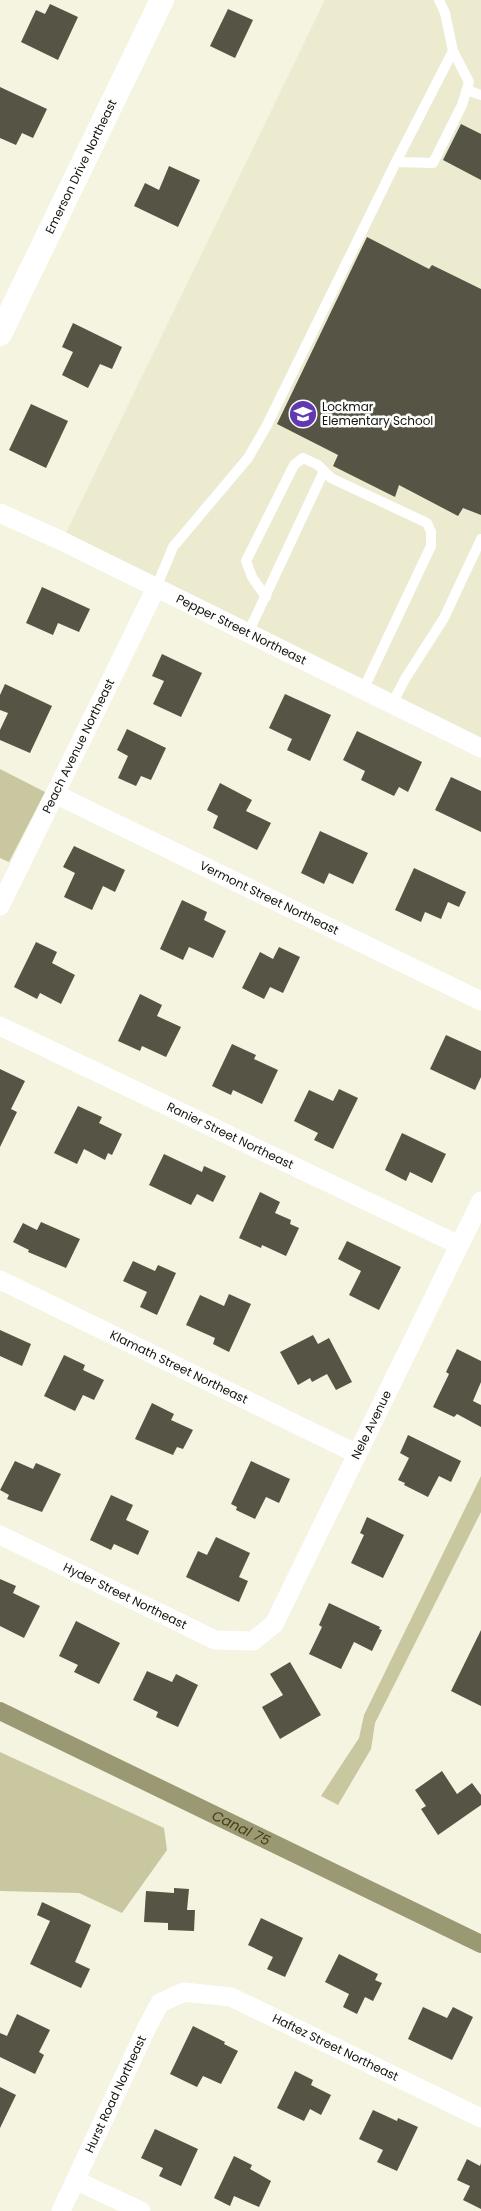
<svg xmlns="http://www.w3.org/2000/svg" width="481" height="2211" viewBox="0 0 481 2211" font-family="Poppins,sans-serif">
	<rect width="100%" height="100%" fill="#f4f4e1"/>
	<!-- built -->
	<path fill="#ecebd0" d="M325,0H481V748L62,541Z"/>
	<!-- forest -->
	<g fill="#c8c79f">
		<path d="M0,769L45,792L9,862L0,858Z"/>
		<path d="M481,1476V1512L375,1723L371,1749L338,1805L321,1796L359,1738L364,1715Z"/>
		<path d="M0,1752L164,1828L167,1850L122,1913L79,1893L0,1891Z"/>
	</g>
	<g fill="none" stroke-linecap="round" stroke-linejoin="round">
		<!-- canal -->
		<path stroke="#9a9973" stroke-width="18" id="s1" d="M0,1711L481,1944"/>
	</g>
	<!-- building -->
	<g fill="#565545">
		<path d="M50,4L78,17L58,60L21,42L36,10L45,14Z"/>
		<path d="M228,9L253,20L235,58L210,46Z"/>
		<path d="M0,87L47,109L33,138L22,133L16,145L0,138Z"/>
		<path d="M461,124L481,134V180L443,160Z"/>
		<path d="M169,166L200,180L178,227L134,206L145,183L159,190Z"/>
		<path d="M367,237L429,269L432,265L481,289V515L463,508L458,516L399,485L395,497L333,466L338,455L277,424Z"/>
		<path d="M73,323L122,347L112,369L100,364L88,388L62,375L73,352L62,347Z"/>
		<path d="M31,404L68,421L46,468L9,450Z"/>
		<path d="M42,587L90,609L79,632L58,623L53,635L26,623Z"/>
		<path d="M162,654L202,673L181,717L153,704L164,681L152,676Z"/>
		<path d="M5,684L52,706L30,753L0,740V730L8,713L0,710V695Z"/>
		<path d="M285,694L331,715L310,761L287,750L292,739L269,728Z"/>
		<path d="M127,729L166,748L151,780L141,776L136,786L118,778L128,756L117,750Z"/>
		<path d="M357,731L422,762L408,792L399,787L394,796L361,780L365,771L343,760Z"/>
		<path d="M451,777L481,791V832L435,810Z"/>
		<path d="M220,783L252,800L246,811L271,823L257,850L213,828L218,816L207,810Z"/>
		<path d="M320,831L368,853L353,884L329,873L324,884L301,873Z"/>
		<path d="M74,846L125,870L115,892L103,886L92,910L64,897L75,873L63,867Z"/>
		<path d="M414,868L466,892L459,907L448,902L441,919L425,912L421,922L395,910Z"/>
		<path d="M182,900L207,912L204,920L226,931L213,958L189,947L183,960L160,949Z"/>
		<path d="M36,942L57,952L52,963L75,975L61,1004L40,993L37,999L14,987Z"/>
		<path d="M279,947L300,957L283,993L270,987L264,999L242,988L260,952L273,959Z"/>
		<path d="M140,994L162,1005L157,1016L181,1027L166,1057L142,1046L140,1051L118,1041Z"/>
		<path d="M446,1035L481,1051V1077L475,1090L430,1069Z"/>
		<path d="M232,1044L256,1055L254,1059L278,1070L262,1104L233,1090L231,1095L212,1086Z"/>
		<path d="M0,1069L25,1081L11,1109L17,1112L0,1147Z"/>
		<path d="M339,1089L358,1098L333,1149L314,1140L318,1133L294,1121L309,1090L333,1101Z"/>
		<path d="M78,1106L102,1117L99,1123L122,1134L112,1155L108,1153L105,1160L84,1149L77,1164L54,1153Z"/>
		<path d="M402,1133L446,1154L432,1183L410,1172L406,1181L385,1170Z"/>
		<path d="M164,1154L202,1172L204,1166L226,1176L213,1202L197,1194L191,1205L149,1185Z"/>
		<path d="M260,1192L280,1202L275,1213L291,1220L290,1224L299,1228L286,1256L262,1245L261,1248L239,1238Z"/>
		<path d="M41,1222L80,1239L66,1268L28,1252L29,1250L13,1242L23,1223L37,1230Z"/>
		<path d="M347,1241L401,1267L379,1310L349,1295L361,1271L338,1259Z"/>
		<path d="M133,1261L155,1271L158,1265L176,1273L157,1315L140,1307L147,1292L123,1281Z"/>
		<path d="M229,1294L251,1304L229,1352L213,1344L215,1338L186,1325L200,1295L224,1306Z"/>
		<path d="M0,1330L31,1344L22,1366L0,1356Z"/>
		<path d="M313,1335L318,1344L329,1338L352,1382L336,1390L327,1374L312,1382L310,1378L298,1385L280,1352Z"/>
		<path d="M457,1349L481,1361V1382L473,1401L481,1405V1427L457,1414L454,1417L433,1407L449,1374L446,1372Z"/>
		<path d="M64,1355L85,1365L83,1370L104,1380L94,1400L83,1395L75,1411L44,1396Z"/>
		<path d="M152,1403L174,1414L171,1420L193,1430L183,1449L177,1447L173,1455L135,1439Z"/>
		<path d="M408,1435L461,1461L451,1482L439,1476L428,1497L404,1485L405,1483L398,1480L409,1458L400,1453Z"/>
		<path d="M15,1461L33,1469L36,1463L61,1474L42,1512L7,1499L9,1495L0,1490Z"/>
		<path d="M251,1461L290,1479L279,1503L266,1497L255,1519L236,1510L237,1507L231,1504Z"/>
		<path d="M111,1495L133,1505L126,1520L149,1531L138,1555L114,1544L111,1550L90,1540Z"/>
		<path d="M367,1517L404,1535L383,1578L351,1563L364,1535L360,1533Z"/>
		<path d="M216,1537L250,1553L239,1577L248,1581L239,1602L186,1577L198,1551L207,1555Z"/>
		<path d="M0,1579L16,1586L13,1593L40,1606L24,1638L0,1626Z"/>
		<path d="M329,1603L380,1627L379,1629L382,1630L372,1651L354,1642L341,1669L309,1654L322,1627L319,1625Z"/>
		<path d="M76,1621L120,1643L99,1684L74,1672L78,1665L59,1656Z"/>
		<path d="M481,1630V1706L451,1691Z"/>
		<path d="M290,1662L321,1715L280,1739L262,1707L283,1695L270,1674Z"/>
		<path d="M147,1671L172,1682L176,1674L198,1685L178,1727L156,1717L158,1712L133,1700Z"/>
		<path d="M442,1771L457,1794L472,1783L481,1795V1805L438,1835L421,1809L426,1806L415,1790Z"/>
		<path d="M174,1888L189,1889L187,1910H195L194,1931L168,1930V1923L144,1922L146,1891L174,1893Z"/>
		<path d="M42,1902L91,1925L75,1962L90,1969L81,1988L30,1964L50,1921L37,1915Z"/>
		<path d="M261,1918L303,1938L285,1977L267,1969L273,1957L248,1945Z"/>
		<path d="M339,1954L378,1974L375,1980L382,1983L373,2001L365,1997L357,2014L343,2007L349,1994L325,1982Z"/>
		<path d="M423,2007L447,2018L453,2007L473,2017L452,2060L408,2039Z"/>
		<path d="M17,2014L50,2030L39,2052L44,2055L35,2074L0,2057V2033L7,2036Z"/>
		<path d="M193,2026L225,2042L224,2044L238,2051L221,2084L203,2076L197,2087L170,2074Z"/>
		<path d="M295,2071L313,2080L311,2085L331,2095L321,2115L310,2109L304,2121L277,2108Z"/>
		<path d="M0,2087L16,2095L0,2128Z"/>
		<path d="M373,2110L397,2121L398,2118L418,2127L397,2171L377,2162L383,2150L359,2139Z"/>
		<path d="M155,2129L198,2149L181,2186L159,2176L163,2168L141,2158Z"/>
		<path d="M234,2156L252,2165L250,2169L271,2181L259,2207L234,2196L230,2206L214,2198Z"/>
		<path d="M467,2159L480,2166L481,2163V2209L463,2200L470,2186L457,2180Z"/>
	</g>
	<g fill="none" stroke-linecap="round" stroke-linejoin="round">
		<!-- service -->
		<g stroke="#fff" stroke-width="10">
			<path d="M467,90L481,95"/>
			<path d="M396,162L433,163L462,105L469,82L453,51"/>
			<path d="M156,588L173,547L248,458L266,427L396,162L453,51L445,13L439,0"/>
			<path d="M266,597L252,577L246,561L294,465L303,458L318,465L331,478L427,523L431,532V546L363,690"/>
			<path d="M248,633L324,471"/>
			<path d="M392,704L405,679L444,618L481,539"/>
		</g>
		<!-- minor -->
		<g stroke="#fff" stroke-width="19">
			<path id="s2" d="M0,513L62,541L481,748"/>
			<path id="s3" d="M55,794L481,1001"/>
			<path id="s4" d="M0,906L156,588"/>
			<path id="s5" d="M0,1026L459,1245"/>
			<path id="s6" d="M0,1280L357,1454"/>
			<path id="s7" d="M0,1535L215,1640L253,1641L274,1624L481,1201"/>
			<path d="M77,2181L141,2211"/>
			<path id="s8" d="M61,2211L147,2027L160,2003L184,1992L231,1997L481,2118"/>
		</g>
		<!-- tertiary -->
		<path stroke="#fff" stroke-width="24" id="s9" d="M0,334L162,0"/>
	</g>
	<!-- icons -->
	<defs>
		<symbol id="school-disc" viewBox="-11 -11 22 22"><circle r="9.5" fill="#6039b1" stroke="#fff"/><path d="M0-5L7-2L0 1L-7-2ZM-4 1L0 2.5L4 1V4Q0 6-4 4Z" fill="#fff"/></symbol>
	</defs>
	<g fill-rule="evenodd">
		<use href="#school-disc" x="287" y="398" width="32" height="32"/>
	</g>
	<g text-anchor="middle" stroke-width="5" stroke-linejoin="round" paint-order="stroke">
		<!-- street labels -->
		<g font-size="12" fill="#13130d" stroke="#fff">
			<text dy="4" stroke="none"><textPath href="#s9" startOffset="186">Emerson Drive Northeast</textPath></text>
			<text dy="4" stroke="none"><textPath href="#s2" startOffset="268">Pepper Street Northeast</textPath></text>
			<text dy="4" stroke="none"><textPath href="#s4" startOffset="178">Peach Avenue Northeast</textPath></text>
			<text dy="4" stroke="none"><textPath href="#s3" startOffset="238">Vermont Street Northeast</textPath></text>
			<text dy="4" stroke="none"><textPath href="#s5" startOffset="255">Ranier Street Northeast</textPath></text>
			<text dy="4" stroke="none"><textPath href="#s6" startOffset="199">Klamath Street Northeast</textPath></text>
			<text dy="4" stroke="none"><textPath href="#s7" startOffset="526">Nele Avenue</textPath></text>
			<text dy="4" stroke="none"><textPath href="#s7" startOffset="139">Hyder Street Northeast</textPath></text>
			<text dy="4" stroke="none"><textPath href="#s8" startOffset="420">Haftez Street Northeast</textPath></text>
			<text dy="4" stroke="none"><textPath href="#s8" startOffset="129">Hurst Road Northeast</textPath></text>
		</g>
		<!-- poi labels -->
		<g font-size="12" fill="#13130d" stroke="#fff" text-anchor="start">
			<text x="322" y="411">Lockmar<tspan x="322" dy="14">Elementary School</tspan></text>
		</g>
		<!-- water labels -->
		<g font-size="14" font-style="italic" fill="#454212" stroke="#fff">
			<text dy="5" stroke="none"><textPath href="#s1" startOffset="268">Canal 75</textPath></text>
		</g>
	</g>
</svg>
